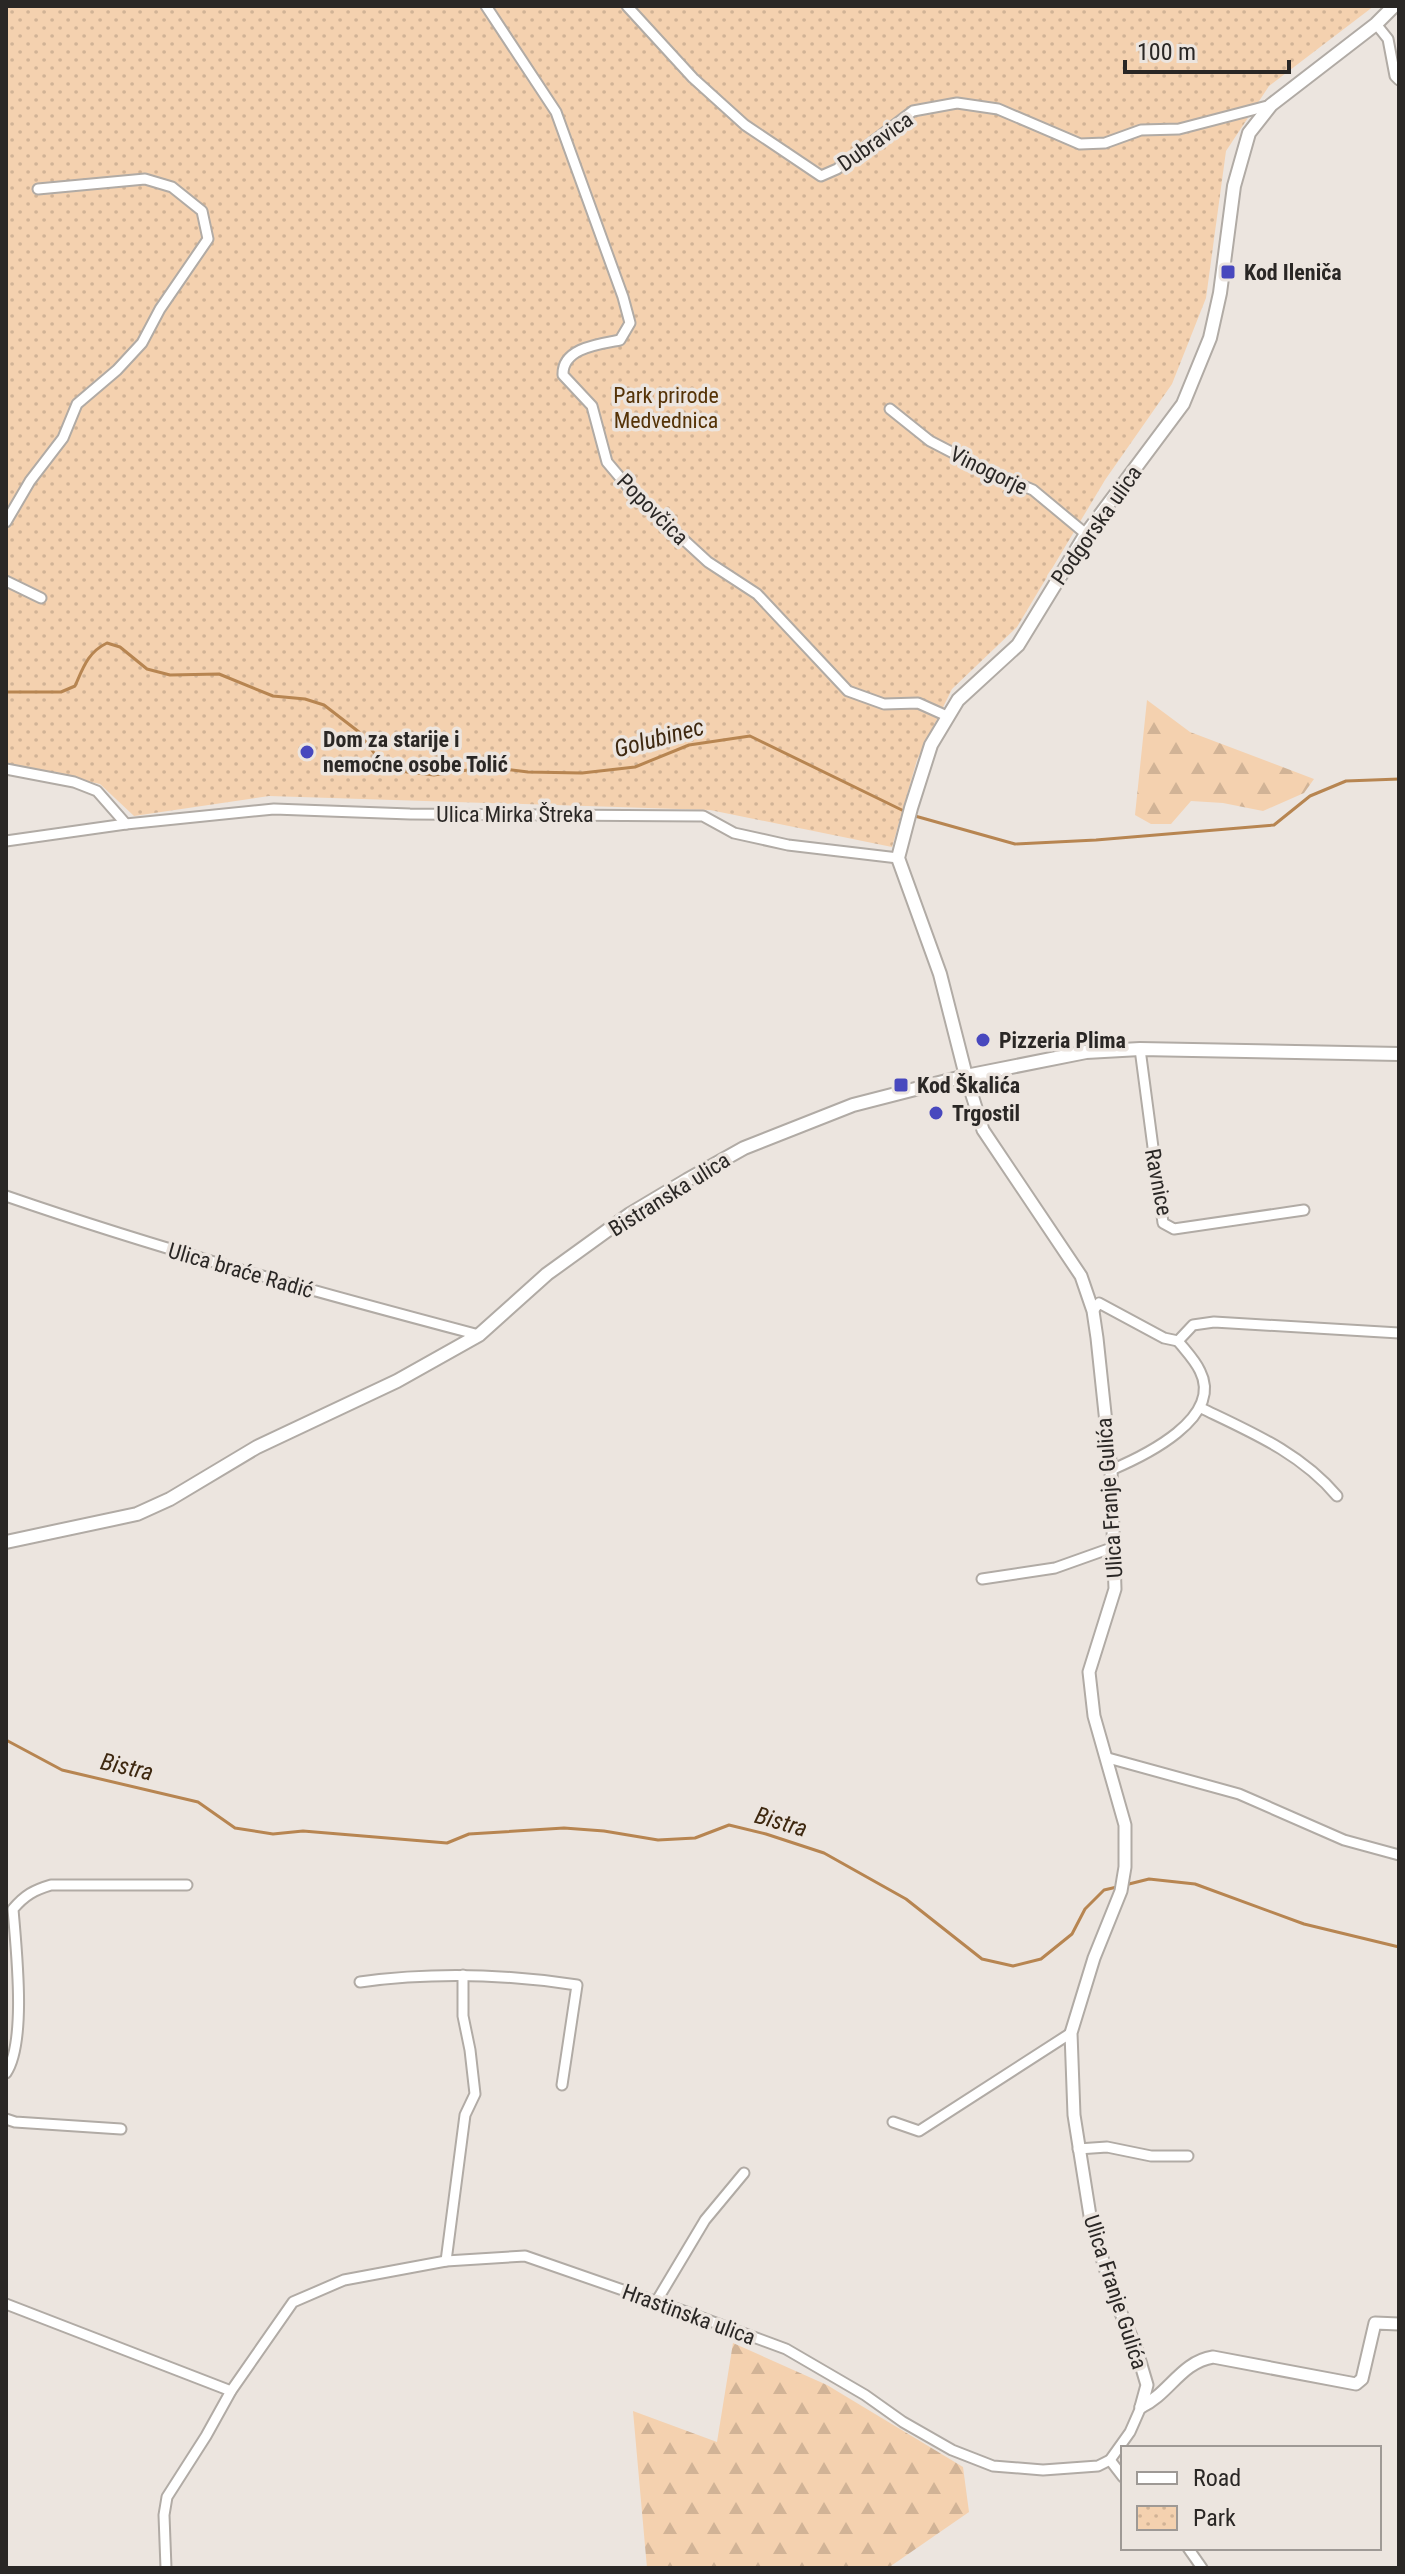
<svg xmlns="http://www.w3.org/2000/svg" width="1405" height="2574" viewBox="0 0 1405 2574" font-family="'Roboto Condensed',sans-serif">
	<defs>
		<pattern id="forest-firs" width="22" height="20" patternUnits="userSpaceOnUse" patternTransform="scale(2)"><rect width="22" height="20" fill="#f4d1af"/><path d="M5 1l3.5 6h-7zM16 11l3.5 6h-7z" fill="#d1b396"/></pattern>
		<pattern id="park-dots" width="8" height="8" patternUnits="userSpaceOnUse" patternTransform="scale(2)"><rect width="8" height="8" fill="#f4d1af"/><path d="M2 2h.1M6 6h.1" fill="none" stroke="#d1b396" stroke-width="1.8" stroke-linecap="round"/></pattern>
	</defs>
	<rect width="100%" height="100%" fill="#ece5df"/>
	<!-- forest -->
	<g fill="url(#forest-firs)">
		<path d="M1147,700L1190,732L1314,779L1304,793L1263,811L1223,803L1191,801L1171,824H1151L1135,815Z"/>
		<path d="M733,2343L827,2385L963,2467L969,2512L888,2568H647L633,2411L717,2442Z"/>
	</g>
	<!-- park -->
	<path fill="url(#park-dots)" d="M6,6H1374L1269,86L1226,151L1206,298L1172,384L1105,480L1017,627L952,689L917,760L892,847L710,810L269,796L134,816L100,784L6,764Z"/>
	<g fill="none" stroke-linecap="round" stroke-linejoin="round">
		<!-- stream -->
		<g stroke="#b78551" stroke-width="3">
			<path d="M6,692H61L75,686C83,668 88,652 107,643L120,647L147,669L170,675L219,674L273,696L305,699L324,705L359,732L379,760L407,772L434,775L488,767L528,772L582,773L635,767L689,745L750,736L908,813"/>
			<path d="M915,816L1015,844L1096,840L1274,825L1310,796L1346,781L1399,779"/>
			<path d="M6,1740L62,1770L198,1802L235,1828L273,1834L303,1831L447,1843L469,1834L564,1828L604,1831L658,1840L695,1838L729,1825L766,1834L824,1853L906,1899L982,1959L1013,1966L1041,1959L1072,1934L1085,1909L1104,1890L1117,1887"/>
			<path d="M1125,1885L1149,1879L1195,1884L1304,1924L1399,1947"/>
		</g>
		<defs>
			<g id="minor">
				<path d="M486,6L556,112L623,297L630,323L620,340C599,344 562,348 563,375L592,406L607,462L634,494L708,562L757,594L848,691L884,704L918,703L947,716"/>
				<path d="M627,6L693,78L745,125L821,176L837,169L913,111L957,103L998,109L1080,144L1105,143L1141,130L1179,129L1271,105"/>
				<path d="M1376,24L1388,39L1395,76L1399,80"/>
				<path d="M890,409L930,441L986,470L1033,490L1086,534"/>
				<path d="M6,522L30,481L63,438L77,404L117,370L142,343L160,309L208,239L202,211L172,187L145,179L38,189"/>
				<path d="M6,581L41,598"/>
				<path d="M6,769L74,782L97,791L126,824"/>
				<path d="M6,841L126,824L274,809L410,814L703,816L734,833L788,845L898,858"/>
				<path d="M1140,1049L1163,1223L1174,1229L1304,1210"/>
				<path d="M6,1196C162,1250 320,1293 479,1335"/>
				<path d="M1093,1311L1099,1303L1164,1338L1178,1341L1193,1325L1214,1322L1399,1333"/>
				<path d="M1201,1408C1251,1432 1301,1453 1337,1496"/>
				<path d="M1111,1470C1144,1456 1224,1418 1200,1371C1195,1360 1185,1350 1178,1341"/>
				<path d="M982,1579L1055,1568L1114,1547"/>
				<path d="M1108,1758L1239,1794L1344,1840L1399,1855"/>
				<path d="M360,1982C433,1972 505,1974 577,1985L562,2085"/>
				<path d="M6,2073C27,2042 16,1948 13,1909C25,1895 34,1890 51,1885H187"/>
				<path d="M6,2119L15,2122L121,2129"/>
				<path d="M893,2122L919,2131L1071,2033"/>
				<path d="M1078,2149L1107,2147L1151,2156H1188"/>
				<path d="M446,2261L465,2115L475,2094L470,2050L463,2016V1975"/>
				<path d="M656,2302L705,2220L744,2173"/>
				<path d="M6,2304L231,2391"/>
				<path d="M1110,2460L1123,2477"/>
				<path d="M1188,2548L1202,2568"/>
				<path d="M166,2568L164,2515L167,2497L206,2436L231,2391L293,2302L344,2280L446,2261L525,2256L686,2312L786,2349L865,2395L903,2422L952,2450L993,2466L1043,2470L1098,2466L1110,2460L1130,2432L1141,2407"/>
			</g>
			<g id="tertiary">
				<path d="M966,1076L983,1130L1081,1276L1093,1311L1097,1338L1111,1470L1115,1589L1089,1672L1094,1716L1125,1825V1867L1121,1891L1094,1958L1071,2033L1074,2115L1091,2222L1114,2297L1136,2348L1147,2385L1141,2407"/>
				<path d="M1141,2407C1169,2394 1181,2362 1213,2357L1356,2384L1362,2379L1375,2323L1399,2324"/>
			</g>
			<g id="secondary">
				<path d="M966,1076L940,974L898,858L911,808L931,745L958,700L1018,645L1086,534L1183,404L1210,338L1220,293L1234,186L1249,133L1271,105L1376,24L1394,6"/>
				<path d="M6,1542L137,1514L170,1499L257,1447L397,1381L479,1335L547,1274L630,1214L687,1180L744,1148L853,1105L966,1076L1086,1052L1140,1049L1399,1054"/>
			</g>
		</defs>
		<!-- minor casing -->
		<use href="#minor" stroke="#b1aba5" stroke-width="13"/>
		<!-- tertiary casing -->
		<use href="#tertiary" stroke="#b1aba5" stroke-width="15"/>
		<!-- secondary casing -->
		<use href="#secondary" stroke="#b1aba5" stroke-width="16"/>
		<!-- minor -->
		<use href="#minor" stroke="#fff" stroke-width="9"/>
		<!-- tertiary -->
		<use href="#tertiary" stroke="#fff" stroke-width="11"/>
		<!-- secondary -->
		<use href="#secondary" stroke="#fff" stroke-width="12"/>
	</g>
	<!-- markers -->
	<g fill="#4848be" stroke="#ece5df" stroke-width="3">
		<rect x="1220" y="264" width="16" height="16" rx="4"/>
		<circle cx="307" cy="752" r="8"/>
		<circle cx="983" cy="1040" r="8"/>
		<rect x="893" y="1077" width="16" height="16" rx="4"/>
		<circle cx="936" cy="1113" r="8"/>
	</g>
	<g text-anchor="middle" stroke-width="7" stroke-linejoin="round" paint-order="stroke">
		<!-- street labels -->
		<g font-size="22" fill="#2a2725" stroke="#ece5df">
			<text transform="translate(875 141) rotate(-35)" y="8">Dubravica</text>
			<text transform="translate(989 470) rotate(26)" y="8">Vinogorje</text>
			<text transform="translate(653 509) rotate(45)" y="8">Popovčica</text>
			<text transform="translate(1096 525) rotate(-55)" y="8">Podgorska ulica</text>
			<text x="515" y="822">Ulica Mirka Štreka</text>
			<text transform="translate(1159 1182) rotate(79)" y="8">Ravnice</text>
			<text transform="translate(669 1194) rotate(-32)" y="8">Bistranska ulica</text>
			<text transform="translate(241 1270) rotate(16)" y="8">Ulica braće Radić</text>
			<text transform="translate(1109 1498) rotate(-94)" y="8">Ulica Franje Gulića</text>
			<text transform="translate(1116 2292) rotate(72)" y="8">Ulica Franje Gulića</text>
			<text transform="translate(689 2314) rotate(20)" y="8">Hrastinska ulica</text>
		</g>
		<!-- poi labels -->
		<g font-size="22" font-weight="bold" fill="#2a2725" stroke="#ece5df" text-anchor="start">
			<text x="1244" y="280">Kod Ileniča</text>
			<text x="323" y="747">Dom za starije i<tspan x="323" dy="25">nemoćne osobe Tolić</tspan></text>
			<text x="999" y="1048">Pizzeria Plima</text>
			<text x="917" y="1093">Kod Škalića</text>
			<text x="952" y="1121">Trgostil</text>
		</g>
		<!-- park labels -->
		<g font-size="22" fill="#553307" stroke="#ece5df">
			<text x="666" y="403">Park prirode<tspan x="666" dy="25">Medvednica</tspan></text>
		</g>
		<!-- water labels -->
		<g font-size="24" font-style="italic" fill="#3e2810" stroke="#ece5df">
			<text transform="translate(659 738) rotate(-15)" y="8">Golubinec</text>
			<text transform="translate(127 1767) rotate(13)" y="8">Bistra</text>
			<text transform="translate(781 1822) rotate(16)" y="8">Bistra</text>
		</g>
	</g>
	<!-- border -->
	<rect width="1405" height="2574" fill="none" stroke="#2a2725" stroke-width="16"/>
	<!-- legend -->
	<rect x="1121" y="2446" width="260" height="104" fill="#ece5df" stroke="#9e9995" stroke-width="2"/>
	<rect x="1137" y="2472" width="40" height="12" fill="#ffffff" stroke="#9e9995" stroke-width="2"/>
	<text x="1193" y="2486" font-size="24" fill="#2a2725">Road</text>
	<rect x="1137" y="2506" width="40" height="24" fill="url(#park-dots)" stroke="#9e9995" stroke-width="2"/>
	<text x="1193" y="2526" font-size="24" fill="#2a2725">Park</text>
	<!-- scale -->
	<path d="M1125 60v12h164v-12" fill="none" stroke="#2a2725" stroke-width="4"/>
	<text x="1137" y="60" font-size="24" fill="#2a2725" stroke="#ece5df" stroke-width="6" paint-order="stroke">100 m</text>
</svg>
